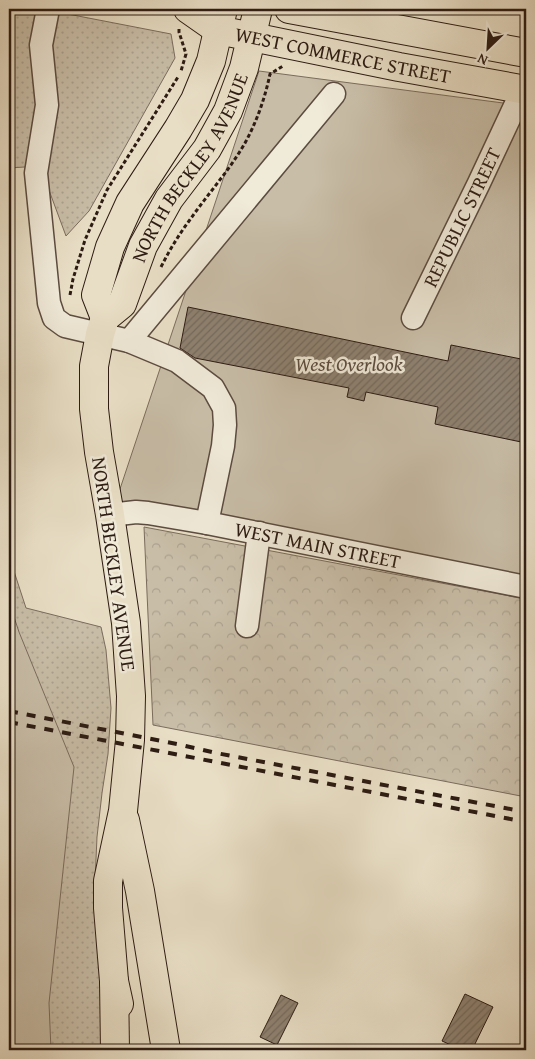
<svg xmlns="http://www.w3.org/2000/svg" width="535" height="1059" viewBox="0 0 535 1059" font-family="'Gentium Book Plus',serif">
	<defs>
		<pattern id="grass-dots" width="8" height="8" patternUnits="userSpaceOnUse" patternTransform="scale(1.25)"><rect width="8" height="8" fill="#c8bda7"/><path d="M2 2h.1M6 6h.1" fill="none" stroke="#aca28f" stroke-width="1.8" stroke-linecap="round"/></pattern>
		<pattern id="forest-crowns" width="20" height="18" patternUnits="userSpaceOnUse" patternTransform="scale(1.25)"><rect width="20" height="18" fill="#c8bda7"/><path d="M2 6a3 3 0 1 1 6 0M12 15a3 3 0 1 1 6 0" fill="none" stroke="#aca28f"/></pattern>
		<pattern id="building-hatch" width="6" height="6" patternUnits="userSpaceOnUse" patternTransform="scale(1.25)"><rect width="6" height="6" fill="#8e8170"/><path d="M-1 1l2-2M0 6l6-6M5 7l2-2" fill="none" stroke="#74695b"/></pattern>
	</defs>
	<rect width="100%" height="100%" fill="#e8dec5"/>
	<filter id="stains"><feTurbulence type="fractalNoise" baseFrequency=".004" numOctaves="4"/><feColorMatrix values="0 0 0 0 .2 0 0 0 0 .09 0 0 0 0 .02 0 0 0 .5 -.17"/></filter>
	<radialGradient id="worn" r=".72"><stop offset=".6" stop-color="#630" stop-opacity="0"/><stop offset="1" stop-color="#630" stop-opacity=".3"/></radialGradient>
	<!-- grass -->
	<g fill="url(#grass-dots)" stroke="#7a6c5d">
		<path d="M9,9H42L171,34L175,58L89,211L66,236L40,166L9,168Z"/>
		<path d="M9,556L26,608L101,627L106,650L111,708L108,754L102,793L97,837L95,881L97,945L103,1007L105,1050H9Z"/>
	</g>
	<!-- forest -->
	<path fill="url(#forest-crowns)" stroke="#7a6c5d" d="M144,527L526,599V797L153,725Z"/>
	<!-- park -->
	<g fill="#c8bda7" stroke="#7a6c5d">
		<path d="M259,71L526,106V581L116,501Z"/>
		<path d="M9,602L19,632L74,767L49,1003L51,1050H9Z"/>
	</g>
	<!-- building -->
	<g fill="url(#building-hatch)" stroke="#2d1c13">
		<path d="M188,307L448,361L451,345L526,360V443L435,424L438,407L366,392L364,401L347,397L349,388L195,358L180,348Z"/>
		<path d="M465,994L493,1007L472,1050H462L442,1041Z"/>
		<path d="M281,995L298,1003L277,1045L260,1037Z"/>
	</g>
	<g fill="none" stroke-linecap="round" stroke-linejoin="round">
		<defs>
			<g id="minor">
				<path d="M48,9L41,45L47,105L36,173L49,303L54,318L65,326L129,341L177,361L213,388L224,408L225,425L223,446L207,523"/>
				<path id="s1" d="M413,318L479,183L523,89"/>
				<path d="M129,341L334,94"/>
				<path id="s2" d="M110,515L136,512L148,513L207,523L526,587"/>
				<path d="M247,626L259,533"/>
			</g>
			<g id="major">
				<path id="s3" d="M188,9L218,30L399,67L526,90"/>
				<path d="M289,9L526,53"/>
				<path d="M105,318L96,295L110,247L130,203L178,129L195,100L211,61L223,9"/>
				<path d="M125,820L140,891L166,1050"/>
				<path id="s4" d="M119,1004L114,981L108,908V881L123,811L130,740L131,696L126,623L110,515L99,452L94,409V366L100,334L105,318L122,304L143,246L169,199L207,149L228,111L244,68L258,9"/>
			</g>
			<path id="highway" d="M114,981L115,1050"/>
		</defs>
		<!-- minor casing -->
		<use href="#minor" stroke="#5c4c40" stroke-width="25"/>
		<!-- major casing -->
		<use href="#major" stroke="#2d1c13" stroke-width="30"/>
		<!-- highway casing -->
		<use href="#highway" stroke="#2d1c13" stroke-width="30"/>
		<!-- path -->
		<g stroke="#2d1c13" stroke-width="3" stroke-dasharray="4 2.5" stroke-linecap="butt">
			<path d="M9,28L12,9"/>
			<path d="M179,29V32L186,54L181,71"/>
			<path d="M161,267C169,251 178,236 189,221C207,195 229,171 245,143C257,121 265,98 270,74L283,66"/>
			<path d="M70,295L73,279L85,240L107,190L178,77"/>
		</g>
		<!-- minor -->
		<use href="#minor" stroke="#f0ead9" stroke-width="22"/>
		<!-- major -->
		<use href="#major" stroke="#e8dec5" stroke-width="28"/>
		<!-- highway -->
		<use href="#highway" stroke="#e8dec5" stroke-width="28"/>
		<!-- rail -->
		<g stroke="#2d1c13" stroke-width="4" stroke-dasharray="9 9" stroke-linecap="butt">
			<path d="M9,711L177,744L216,753L526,812"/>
			<path d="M9,722L526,822"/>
		</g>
	</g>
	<g text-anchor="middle" stroke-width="5" stroke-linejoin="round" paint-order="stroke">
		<!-- street labels -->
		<g font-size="20" fill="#2d1c13" stroke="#f0ead9">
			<text dy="7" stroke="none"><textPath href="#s3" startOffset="164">WEST COMMERCE STREET</textPath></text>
			<text dy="7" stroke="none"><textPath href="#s4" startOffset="868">NORTH BECKLEY AVENUE</textPath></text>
			<text dy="7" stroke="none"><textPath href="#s1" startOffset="112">REPUBLIC STREET</textPath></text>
			<text dy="7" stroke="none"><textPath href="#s2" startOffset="211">WEST MAIN STREET</textPath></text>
			<text transform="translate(114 564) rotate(82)" y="7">NORTH BECKLEY AVENUE</text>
		</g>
		<!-- park labels -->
		<g font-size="20" font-style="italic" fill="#5c4c3f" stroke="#f0ead9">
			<text x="349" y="371">West Overlook</text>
		</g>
	</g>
	<!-- margin -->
	<rect width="535" height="1059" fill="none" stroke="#e8dec5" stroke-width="30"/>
	<rect x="10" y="10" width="515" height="1039" fill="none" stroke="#2d1c13" stroke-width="2.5"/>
	<rect x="15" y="15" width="505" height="1029" fill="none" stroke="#2d1c13"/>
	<!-- north arrow -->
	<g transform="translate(488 48) rotate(205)" stroke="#f0ead9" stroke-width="4" paint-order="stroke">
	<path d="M0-4L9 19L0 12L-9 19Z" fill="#2d1c13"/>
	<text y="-8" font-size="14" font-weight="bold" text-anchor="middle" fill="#2d1c13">N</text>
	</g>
	<rect width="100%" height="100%" filter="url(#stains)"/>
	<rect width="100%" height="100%" fill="url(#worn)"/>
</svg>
